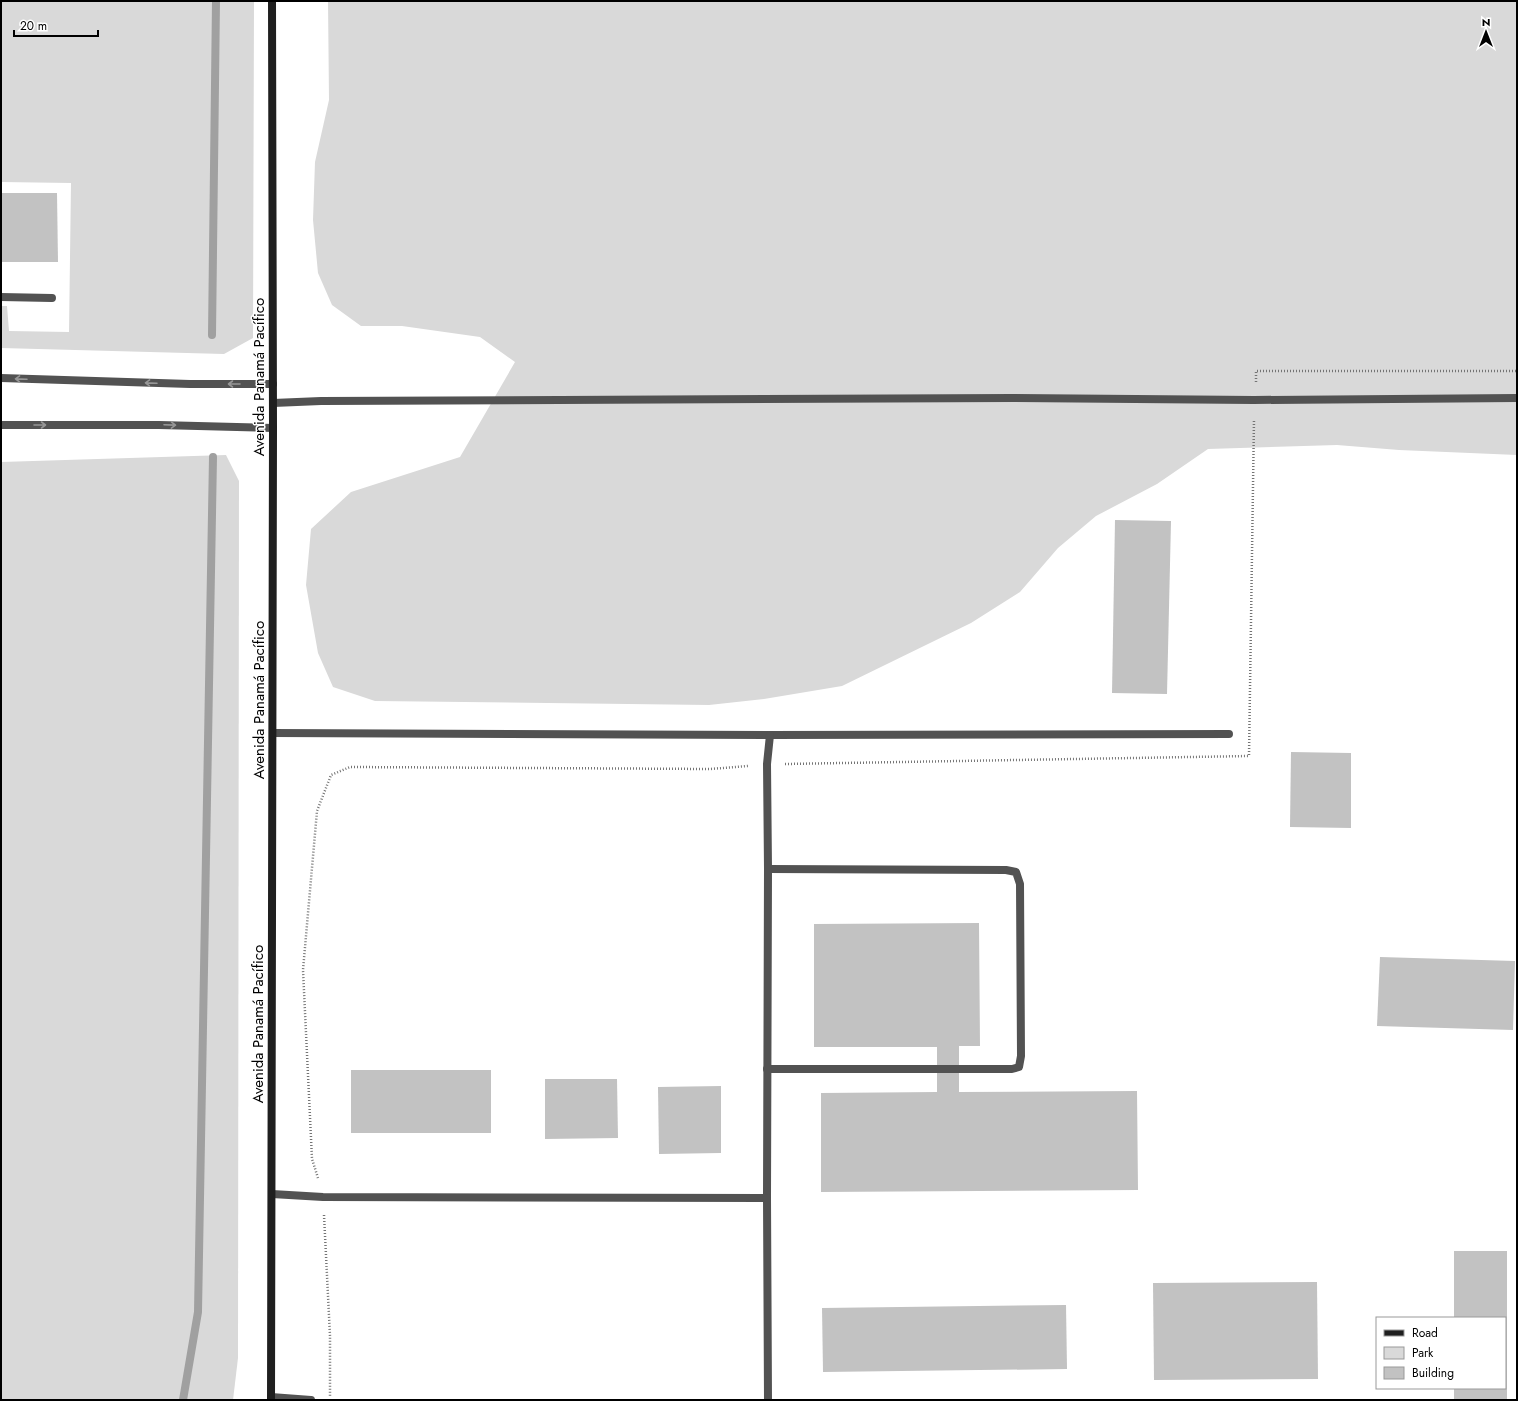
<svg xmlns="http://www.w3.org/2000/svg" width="1518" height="1401" viewBox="0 0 1518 1401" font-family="Jost,sans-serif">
	<rect width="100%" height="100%" fill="#fff"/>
	<!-- green -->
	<g fill="#d9d9d9">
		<path d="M1,1H254L253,338L224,354L1,348V306H7L9,331L69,332L71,183L1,182Z"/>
		<path d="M328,1H1517V455L1399,450L1337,445L1208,449L1157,484L1096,516L1058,548L1020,592L971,623L842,686L764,699L709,705L375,701L333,687L318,653L306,585L311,529L351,492L460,457L515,362L480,337L402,326H361L332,305L318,273L313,220L315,162L329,100Z"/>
		<path d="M226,455L239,481L238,1358L233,1400H1V462Z"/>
	</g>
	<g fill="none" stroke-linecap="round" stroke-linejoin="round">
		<!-- stream -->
		<g stroke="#a0a0a0" stroke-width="8">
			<path d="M212,335L216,1"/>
			<path d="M183,1400L198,1312L213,457"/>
		</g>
	</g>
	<!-- building -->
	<g fill="#c2c2c2">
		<path d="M1,193H57L58,262H1Z"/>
		<path d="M1115,520L1171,521L1167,694L1112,693Z"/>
		<path d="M1291,752L1351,753V828L1290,827Z"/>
		<path d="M979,923L980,1046H959V1092L1137,1091L1138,1190L821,1192V1093L937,1092V1047H814V924Z"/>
		<path d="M1380,957L1515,961L1513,1030L1377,1026Z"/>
		<rect x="351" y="1070" width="140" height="63"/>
		<path d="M545,1079H617L618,1138L545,1139Z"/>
		<path d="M721,1086V1153L659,1154L658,1087Z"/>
		<path d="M1454,1251H1507V1400H1454V1388H1505V1318H1454Z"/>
		<path d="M1317,1282L1318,1379L1154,1380L1153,1283Z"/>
		<path d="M1066,1305L1067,1369L823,1372L822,1308Z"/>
	</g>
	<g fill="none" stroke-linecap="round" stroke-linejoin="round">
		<!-- path -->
		<g stroke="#747474" stroke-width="2.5" stroke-dasharray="1 2" stroke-linecap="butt">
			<path d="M1256,382V371H1517"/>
			<path d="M785,764L1249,756L1254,419"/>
			<path d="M318,1178L312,1159L303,970L317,811L331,775L350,767L710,769L748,766"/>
			<path d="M324,1215L330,1336V1396"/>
		</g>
		<!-- service -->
		<g stroke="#525252" stroke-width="8">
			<path d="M1,297L52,298"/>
			<path d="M1,378L190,384H273"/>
			<path d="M1,425H159L273,428"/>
			<path d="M273,733L770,735L1229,734"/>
			<path d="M767,1069H1012L1019,1067L1021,1056L1020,884L1016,872L1006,870L768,869"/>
			<path d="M272,1194L323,1197L767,1198L768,869L767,764L770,735"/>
			<path d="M767,1198L768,1400"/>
			<path d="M271,1397L311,1400"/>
		</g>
		<!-- minor -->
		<path stroke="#525252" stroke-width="8" d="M273,403L321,401L1012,398L1254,400L1517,398"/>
		<!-- secondary -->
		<path stroke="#1f1f1f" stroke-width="8" d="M271,1400L273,428L272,1"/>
	</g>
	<!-- one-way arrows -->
	<defs><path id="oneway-shaft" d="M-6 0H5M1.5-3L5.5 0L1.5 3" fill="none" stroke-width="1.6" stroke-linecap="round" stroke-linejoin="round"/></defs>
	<g stroke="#979797">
		<use href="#oneway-shaft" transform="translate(21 379) rotate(-178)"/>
		<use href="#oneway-shaft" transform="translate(151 383) rotate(-178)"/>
		<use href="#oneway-shaft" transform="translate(234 384) rotate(180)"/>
		<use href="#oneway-shaft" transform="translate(40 425)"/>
		<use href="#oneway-shaft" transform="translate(170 425) rotate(2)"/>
	</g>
	<g text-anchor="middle" stroke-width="3" stroke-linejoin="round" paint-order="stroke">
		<!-- street labels -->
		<g font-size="15" fill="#000" stroke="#fff">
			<text transform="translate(259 377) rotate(-90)" y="5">Avenida Panamá Pacífico</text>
			<text transform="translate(259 700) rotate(-90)" y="5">Avenida Panamá Pacífico</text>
			<text transform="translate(258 1024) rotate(-90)" y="5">Avenida Panamá Pacífico</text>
		</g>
	</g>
	<!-- border -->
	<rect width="1518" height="1401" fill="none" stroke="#000000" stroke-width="4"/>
	<!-- legend -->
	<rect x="1376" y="1317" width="130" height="72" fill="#ffffff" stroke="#999999"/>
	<rect x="1384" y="1330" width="20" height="6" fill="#1f1f1f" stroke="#999999"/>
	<text x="1412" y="1337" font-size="12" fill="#000000">Road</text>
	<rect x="1384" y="1347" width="20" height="12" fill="#d9d9d9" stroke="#999999"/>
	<text x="1412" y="1357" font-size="12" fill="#000000">Park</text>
	<rect x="1384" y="1367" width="20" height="12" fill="#c2c2c2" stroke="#999999"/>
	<text x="1412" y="1377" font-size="12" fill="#000000">Building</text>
	<!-- north arrow -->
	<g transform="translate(1486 32)" stroke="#ffffff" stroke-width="3" paint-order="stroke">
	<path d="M0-3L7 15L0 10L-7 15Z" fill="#000000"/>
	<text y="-6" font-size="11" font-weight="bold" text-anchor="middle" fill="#000000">N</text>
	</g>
	<!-- scale -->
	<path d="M14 30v6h84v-6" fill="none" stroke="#000000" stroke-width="2"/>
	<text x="20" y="30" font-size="12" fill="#000000" stroke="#ffffff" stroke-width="3" paint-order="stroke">20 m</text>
</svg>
